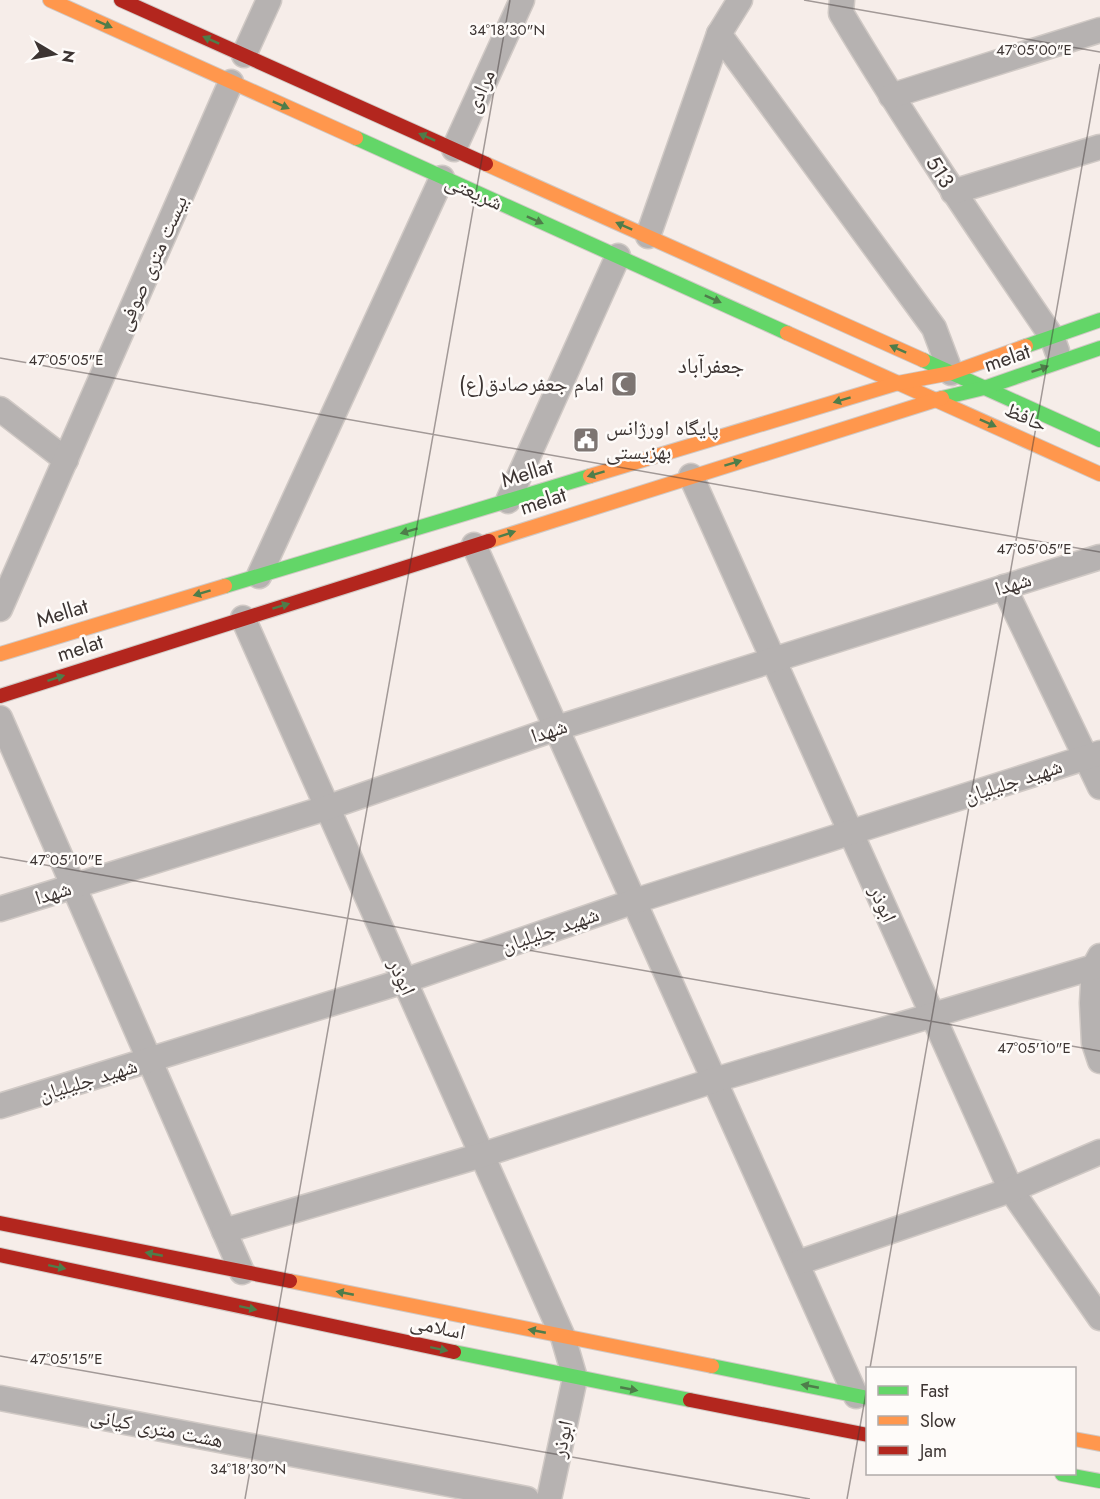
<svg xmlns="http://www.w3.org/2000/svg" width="1100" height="1499" viewBox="0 0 1100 1499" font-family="Jost,'Noto Naskh Arabic',sans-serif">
	<rect width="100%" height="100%" fill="#f6ede9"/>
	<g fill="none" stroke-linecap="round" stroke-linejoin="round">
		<defs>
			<g id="street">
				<path d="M842,0L841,13C907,124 979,230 1052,337L1057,351"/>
				<path d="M719,34L934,328L951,373"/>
				<path d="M244,55L269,0"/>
				<path d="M891,96L1100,30"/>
				<path d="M454,149L522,0"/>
				<path d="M953,192L1100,147"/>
				<path d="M648,236L719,34L740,0"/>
				<path d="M0,409L66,460"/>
				<path d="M691,476L1011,1190L1100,1318"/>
				<path d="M508,501L618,256"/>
				<path d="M474,545L856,1396"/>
				<path d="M259,576L442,178"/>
				<path d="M1004,587L1100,787"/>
				<path d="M0,609L231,82"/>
				<path d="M243,618L563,1337L575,1378L549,1499"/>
				<path d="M0,718L242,1272"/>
				<path d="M0,909L326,808L557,728L1100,557"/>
				<path d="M1094,967L1092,1003L1094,1043L1100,1061"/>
				<path d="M0,1106L404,981L635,901L1100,753"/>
				<path d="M224,1231L482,1155L715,1080L1094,967L1100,956"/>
				<path d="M797,1263L1011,1190L1100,1152"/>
				<path d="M0,1398L527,1499"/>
			</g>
			<g id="fast">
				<path d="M356,138L787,333"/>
				<path d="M1026,346L1100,320"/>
				<path d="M923,360L1100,440"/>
				<path d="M942,398L984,388L1100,348"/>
				<path d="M225,586L590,476"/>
				<path d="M454,1352L690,1400"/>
				<path d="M712,1366L868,1398"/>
				<path d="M1062,1474L1100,1481"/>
			</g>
			<g id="slow">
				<path d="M50,0L356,138"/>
				<path d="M486,164L923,360"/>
				<path d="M787,333L1100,474"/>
				<path d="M590,476L898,383L951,373L1026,346"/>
				<path d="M489,541L942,398"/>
				<path d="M0,654L225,586"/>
				<path d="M290,1281L712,1366"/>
				<path d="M1074,1439L1100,1444"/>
			</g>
			<g id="jam">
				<path d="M121,0L486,164"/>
				<path d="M0,696L489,541"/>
				<path d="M0,1223L290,1281"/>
				<path d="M0,1255L454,1352"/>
				<path d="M690,1400L868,1435"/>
			</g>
		</defs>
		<!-- street casing -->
		<use href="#street" stroke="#d0c9c5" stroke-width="27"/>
		<!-- fast casing -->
		<use href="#fast" stroke="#d0c9c5" stroke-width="16"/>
		<!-- slow casing -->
		<use href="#slow" stroke="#d0c9c5" stroke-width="16"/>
		<!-- jam casing -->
		<use href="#jam" stroke="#d0c9c5" stroke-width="16"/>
		<!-- street -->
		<use href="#street" stroke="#b6b2b1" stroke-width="24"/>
		<!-- fast -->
		<use href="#fast" stroke="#63d668" stroke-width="14"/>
		<!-- slow -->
		<use href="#slow" stroke="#ff974d" stroke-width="14"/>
		<!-- jam -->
		<use href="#jam" stroke="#b3261e" stroke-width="14"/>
	</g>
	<!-- one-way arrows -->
	<defs><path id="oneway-solid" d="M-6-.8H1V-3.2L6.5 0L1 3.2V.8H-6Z" transform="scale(1.5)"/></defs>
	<g fill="#4e7d4a">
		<use href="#oneway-solid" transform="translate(104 24) rotate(24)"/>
		<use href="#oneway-solid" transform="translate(211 40) rotate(-156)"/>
		<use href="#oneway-solid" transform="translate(281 105) rotate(24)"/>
		<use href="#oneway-solid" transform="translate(427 137) rotate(-156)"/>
		<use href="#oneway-solid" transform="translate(535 220) rotate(24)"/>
		<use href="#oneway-solid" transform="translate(624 226) rotate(-156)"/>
		<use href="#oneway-solid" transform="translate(713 299) rotate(24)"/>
		<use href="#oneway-solid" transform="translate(898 349) rotate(-156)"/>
		<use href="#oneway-solid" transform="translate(1040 369) rotate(-19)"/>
		<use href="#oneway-solid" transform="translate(842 400) rotate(163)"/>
		<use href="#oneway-solid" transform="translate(988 423) rotate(24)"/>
		<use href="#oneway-solid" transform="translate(733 463) rotate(-17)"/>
		<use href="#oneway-solid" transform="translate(596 474) rotate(163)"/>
		<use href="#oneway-solid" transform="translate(409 531) rotate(163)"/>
		<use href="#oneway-solid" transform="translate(507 534) rotate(-18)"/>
		<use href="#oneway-solid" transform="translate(202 593) rotate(163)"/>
		<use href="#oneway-solid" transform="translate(281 606) rotate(-17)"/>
		<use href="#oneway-solid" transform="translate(56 678) rotate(-18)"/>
		<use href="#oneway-solid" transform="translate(154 1254) rotate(-169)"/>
		<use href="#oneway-solid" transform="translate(57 1267) rotate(12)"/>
		<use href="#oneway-solid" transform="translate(345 1293) rotate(-169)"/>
		<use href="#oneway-solid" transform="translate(248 1308) rotate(12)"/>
		<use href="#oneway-solid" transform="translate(537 1331) rotate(-169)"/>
		<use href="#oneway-solid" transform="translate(439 1349) rotate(12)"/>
		<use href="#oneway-solid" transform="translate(810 1386) rotate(-169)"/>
		<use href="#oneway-solid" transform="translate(629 1389) rotate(11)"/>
	</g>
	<!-- ticks -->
	<path fill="none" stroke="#3c3432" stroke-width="1.5" stroke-opacity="0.45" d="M804,0L1100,52M0,358L1100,552M0,857L1100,1051M0,1356L810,1499M870,1368L1100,64M245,1499L510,0M847,1499L868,1382"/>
	<!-- icons -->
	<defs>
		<symbol id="mosque-square" viewBox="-11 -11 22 22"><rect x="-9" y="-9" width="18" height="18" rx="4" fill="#7d7572" stroke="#fefbf9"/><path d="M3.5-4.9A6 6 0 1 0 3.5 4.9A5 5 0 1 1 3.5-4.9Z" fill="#fff"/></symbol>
		<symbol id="civic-square" viewBox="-11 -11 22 22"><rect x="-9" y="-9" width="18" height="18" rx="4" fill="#7d7572" stroke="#fefbf9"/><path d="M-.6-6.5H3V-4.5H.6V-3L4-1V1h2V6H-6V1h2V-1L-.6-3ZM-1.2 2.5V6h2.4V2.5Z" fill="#fff"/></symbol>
	</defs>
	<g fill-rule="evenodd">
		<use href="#mosque-square" x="609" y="369" width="30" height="30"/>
		<use href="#civic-square" x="571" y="425" width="30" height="30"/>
	</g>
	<g text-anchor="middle" stroke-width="5" stroke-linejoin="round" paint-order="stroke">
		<!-- street labels -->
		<g font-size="21" fill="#3c3432" stroke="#fefbf9">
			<text transform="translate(480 91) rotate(-66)" y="7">مرادی</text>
			<text transform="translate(940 172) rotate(57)" y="7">513</text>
			<text transform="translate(474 192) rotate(24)" y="7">شریعتی</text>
			<text transform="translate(152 263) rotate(-66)" y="7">بیست متری صوفی</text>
			<text transform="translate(1007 358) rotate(-19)" y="7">melat</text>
			<text transform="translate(1026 417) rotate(24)" y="7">حافظ</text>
			<text transform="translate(527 473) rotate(-17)" y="7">Mellat</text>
			<text transform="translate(543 501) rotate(-18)" y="7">melat</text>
			<text transform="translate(1013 584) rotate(-17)" y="7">شهدا</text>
			<text transform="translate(62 613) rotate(-17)" y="7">Mellat</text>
			<text transform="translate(80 648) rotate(-18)" y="7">melat</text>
			<text transform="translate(549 731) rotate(-18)" y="7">شهدا</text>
			<text transform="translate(1013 781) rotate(-18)" y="7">شهید جلیلیان</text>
			<text transform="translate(53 893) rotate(-17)" y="7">شهدا</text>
			<text transform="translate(883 904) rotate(66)" y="7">ابوذر</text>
			<text transform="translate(550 930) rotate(-19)" y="7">شهید جلیلیان</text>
			<text transform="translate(402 977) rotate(66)" y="7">ابوذر</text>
			<text transform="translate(88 1080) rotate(-17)" y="7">شهید جلیلیان</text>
			<text transform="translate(438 1327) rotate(12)" y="7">اسلامی</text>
			<text transform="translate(157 1428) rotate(11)" y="7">هشت متری کیانی</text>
			<text transform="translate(562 1439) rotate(-78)" y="7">ابوذر</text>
		</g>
		<!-- poi labels -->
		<g font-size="21" fill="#3c3432" stroke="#fefbf9" text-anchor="end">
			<text x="604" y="391">امام جعفرصادق(ع)</text>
			<text x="606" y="435" text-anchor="start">پایگاه اورژانس<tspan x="606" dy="24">بهزیستی</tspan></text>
		</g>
		<!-- neighbourhood labels -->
		<g font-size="22" fill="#3c3432" stroke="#fefbf9">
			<text x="711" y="373">جعفرآباد</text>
		</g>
	</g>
	<g font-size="15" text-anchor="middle" fill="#3c3432" stroke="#fefbf9" stroke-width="5" stroke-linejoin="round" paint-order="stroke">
		<text x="507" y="35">34°18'30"N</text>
		<text x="1034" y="55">47°05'00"E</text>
		<text x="66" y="365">47°05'05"E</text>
		<text x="1034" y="554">47°05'05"E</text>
		<text x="66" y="865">47°05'10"E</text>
		<text x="1034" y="1053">47°05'10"E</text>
		<text x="66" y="1364">47°05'15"E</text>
		<text x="248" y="1474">34°18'30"N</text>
	</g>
	<!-- legend -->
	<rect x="866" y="1367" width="210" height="108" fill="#fefbf9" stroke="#b0aba9" stroke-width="1.5"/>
	<rect x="878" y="1386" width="30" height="9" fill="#63d668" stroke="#b0aba9" stroke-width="1.5"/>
	<text x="920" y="1397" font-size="18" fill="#3c3432">Fast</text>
	<rect x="878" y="1416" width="30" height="9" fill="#ff974d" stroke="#b0aba9" stroke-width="1.5"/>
	<text x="920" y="1427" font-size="18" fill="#3c3432">Slow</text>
	<rect x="878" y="1446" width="30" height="9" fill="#b3261e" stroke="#b0aba9" stroke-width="1.5"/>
	<text x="920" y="1457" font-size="18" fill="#3c3432">Jam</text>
	<!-- north arrow -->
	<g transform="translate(54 54) rotate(100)" stroke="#fefbf9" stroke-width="4.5" paint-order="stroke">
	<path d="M0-4.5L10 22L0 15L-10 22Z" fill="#3c3432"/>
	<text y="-9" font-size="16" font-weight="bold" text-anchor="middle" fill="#3c3432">N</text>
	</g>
</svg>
